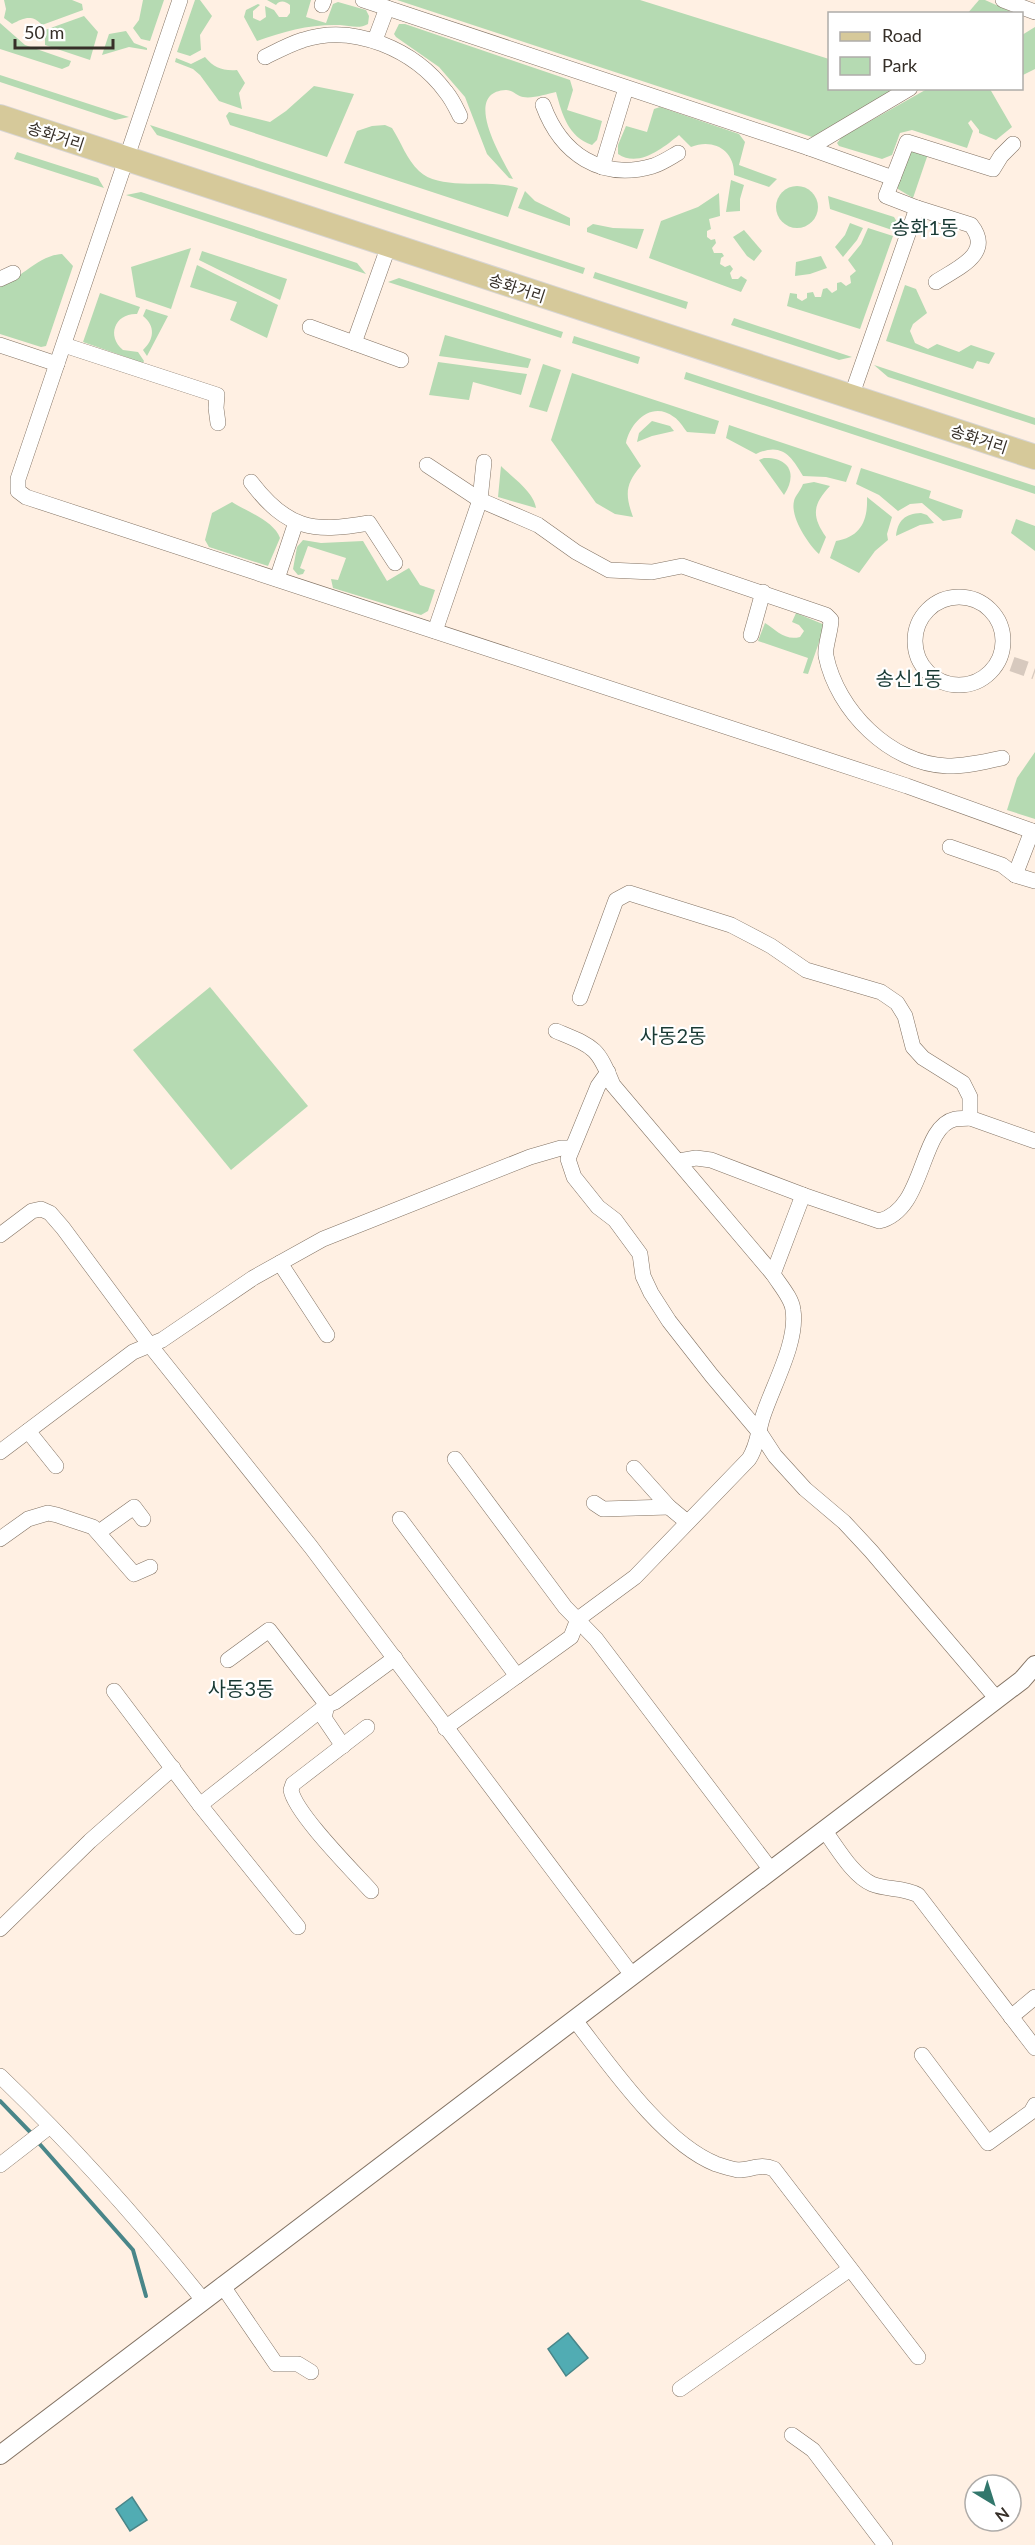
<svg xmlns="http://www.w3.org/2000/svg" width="1035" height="2545" viewBox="0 0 1035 2545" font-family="Lato,'Noto Sans KR',sans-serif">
	<rect width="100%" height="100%" fill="#fff0e3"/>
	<!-- green -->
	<g fill="#b5dab2">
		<path d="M4,0H72L82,4L83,10L42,25C32,14 24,18 12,24L4,18L6,9Z"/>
		<path d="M143,0H164L150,41L141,39L133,28L139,20Z"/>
		<path d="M195,0H200L212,16L200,35L201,50L190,56L177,52Z"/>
		<path d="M267,0H311L306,17L326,23L333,4L338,2L366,10L369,16L368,24C360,29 350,26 340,25C311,24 284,31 257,41L244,17L246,10L258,4L260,5L253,11V18L260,21L266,17L265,6L274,10L279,17H287L290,13V5C285,1 280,0 276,5Z"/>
		<path d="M397,0H640L829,59L830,88L895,89L812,137Z"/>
		<path d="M979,0H985L1014,13L967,14Z"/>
		<path d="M84,16L98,32L90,60L45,45V30Z"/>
		<path d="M0,23L25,45L71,61L69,66L62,69L0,49Z"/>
		<path d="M399,24H405L570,80L573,90L567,110L602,121L597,140L592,145C568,137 562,114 556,92C547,94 532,99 523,97C517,96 513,90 506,90C461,92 502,159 513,179L509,178L487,154L465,97L439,67L396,37L394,34Z"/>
		<path d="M1035,27V69L1023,75L1022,35Z"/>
		<path d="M126,31L134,43L147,48V50L129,47L102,55L109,34Z"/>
		<path d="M205,57C214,68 223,71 237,70L245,83L239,93L242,109L219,101L200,75L193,69L175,62L176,58L191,64Z"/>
		<path d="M0,75L129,117L115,120L0,82Z"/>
		<path d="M314,86L354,94L327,157L230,125L226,116L229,112L270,122L286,111Z"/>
		<path d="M927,89H990L1012,127L996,140L979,133V130L971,120L968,123L973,131L967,148L912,130L900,133L892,155L882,159L839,146L837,143L842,137Z"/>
		<path d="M660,107L739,134L745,142L739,165L777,179L769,187L734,175C735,150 713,138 691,147L679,135C663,148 639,168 618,154V145L626,126L647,132L654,109Z"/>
		<path d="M150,125L585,268L583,274L157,135Z"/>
		<path d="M385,125L392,128C401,142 407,160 419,171C441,192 490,178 518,188L508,217L344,163L357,131L372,126Z"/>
		<path d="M917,150L928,154L913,198L898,189V184L911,151Z"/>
		<path d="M17,152L98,178L104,188L14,159Z"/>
		<path d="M731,180L744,185L740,199V211L726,212Z"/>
		<circle cx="797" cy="207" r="21"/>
		<path d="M525,191L535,201L570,218V226L518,208Z"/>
		<path d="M141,192L357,263L366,274L126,195Z"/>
		<path d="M719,193L720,216L709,219L711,229L707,231V237L711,240L715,239L716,243L712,248L714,253H722L724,256L721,258L720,264L725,267L730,265L733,269L730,273L732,279H738L741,276L747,280L741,292L649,258L661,221L698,207Z"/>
		<path d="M828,196L894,217L897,222L895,231L830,209Z"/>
		<path d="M850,223L863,228L857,240L843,257L835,247L845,235Z"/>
		<path d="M593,224L613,228L644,229L637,249L587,232V228Z"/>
		<path d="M868,228L893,236L860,329L787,306L790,293L797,294V298L802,301L807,298V293L813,292L815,297H821L823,289L827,288L832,293L837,290V283L841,282L846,286L851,283L850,276L856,271L848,260L861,244Z"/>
		<path d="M744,230L762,251L754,261L747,256L733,237Z"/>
		<path d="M191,248L171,309L136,297L131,267Z"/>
		<path d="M202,251L287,279L280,300L199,260Z"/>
		<path d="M62,254L73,266L46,346L41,347L0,334V287C21,278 39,255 62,254Z"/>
		<path d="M821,256L827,268L810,274L795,276L796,262Z"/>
		<path d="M197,265L278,305L267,338L230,320L237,302L190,287Z"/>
		<path d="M595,272L688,302L686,309L593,278Z"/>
		<path d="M399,278L563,332L561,338L388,282Z"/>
		<path d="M905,285L916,289L927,313L913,324L910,331L915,343L928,349L937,344L959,352L971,345L995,353L989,364L977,361L973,369L886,341Z"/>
		<path d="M100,293L140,307L137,314C115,313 106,336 123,350L138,352L144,361L143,363L83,342Z"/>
		<path d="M146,309L168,316L147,356L143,350C154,340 156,326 143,316Z"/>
		<path d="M734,318L852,357L839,360L731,325Z"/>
		<path d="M445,335L531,359L528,368L439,356Z"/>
		<path d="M574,336L640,357L638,364L572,343Z"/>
		<path d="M438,362L527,374L521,395L473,382L469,400L429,395Z"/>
		<path d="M543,364L561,370L547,412L529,407Z"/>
		<path d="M874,365L1035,418V425L888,377Z"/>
		<path d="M686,372L1035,486V494L684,379Z"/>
		<path d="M572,373L719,421L715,434L687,432C683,427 679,420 674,417C652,400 630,422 626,443L641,466C625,484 625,495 633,517L615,514L596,503L551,440Z"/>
		<path d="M652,421L670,426L674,431L652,436L637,442L639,433Z"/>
		<path d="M729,425L852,466L846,482L826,477L803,476C791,455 781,442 756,454L726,438Z"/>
		<path d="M764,458C789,457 798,474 784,495L759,460Z"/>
		<path d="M501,466C512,477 534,492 536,508L498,497Z"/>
		<path d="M861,468L931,491L929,498L963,510L961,518L943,521L922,503L910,504L898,511L879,495L856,484Z"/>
		<path d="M814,482L830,486C813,504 811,516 826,537L819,554C808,544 790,517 794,501C795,496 801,490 803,484Z"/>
		<path d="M867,497L892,517L887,534L888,540L875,551L859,573L830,558L836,541C861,537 868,520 867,497Z"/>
		<path d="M232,502C246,511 274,521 280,538L268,566L209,547L205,540L212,513Z"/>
		<path d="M921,513L927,515L934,523L920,525L896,536C898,520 905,514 921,513Z"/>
		<path d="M1016,519L1035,526V551L1011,533Z"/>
		<path d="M303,540L321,543L363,541L387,581L409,568L420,585L435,590L428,611L421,615L333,588L331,579L338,580L346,558L308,546L300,568L305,570L303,574L298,575L293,569L297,547Z"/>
		<path d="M796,613L825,625L808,674L803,673L808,658L758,641L765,623C776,630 785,641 800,637L804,631L799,625L792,622Z"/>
		<path d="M1035,752V819L1007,810L1017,778Z"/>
		<path d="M210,987L308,1106L231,1170L133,1050Z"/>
	</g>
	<!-- water -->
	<g fill="#51acb3" stroke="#498689" stroke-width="1.5">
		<path d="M568,2333L588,2358L566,2376L548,2349Z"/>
		<path d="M132,2497L147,2520L130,2531L116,2509Z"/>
	</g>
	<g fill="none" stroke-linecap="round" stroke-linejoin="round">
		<!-- stream -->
		<g stroke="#498689" stroke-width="4">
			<path d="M0,2101L33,2135"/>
			<path d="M37,2141L133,2250L146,2296"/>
		</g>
		<!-- minor-tunnel -->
		<path stroke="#d7c9be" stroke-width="15" stroke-dasharray="15 8" stroke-linecap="butt" d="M1012,664L1035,672"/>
		<defs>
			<g id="minor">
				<path d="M180,0L18,479V491L26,497L907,786L1035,832"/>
				<path d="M363,0L809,148L910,88"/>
				<path d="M1003,0L1035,12"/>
				<path d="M322,5L324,0"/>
				<path d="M375,40L387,8"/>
				<path d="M265,57C277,51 290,44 303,40C354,23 415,50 446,92C452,99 456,108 460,116"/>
				<path d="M543,105C561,154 601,181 653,166C662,163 671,157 678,153"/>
				<path d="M809,148L893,178"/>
				<path d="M602,167L626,88"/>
				<path d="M917,208L971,225C994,254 957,268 936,282"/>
				<path d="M0,279L13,273"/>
				<path d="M310,327L401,360"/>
				<path d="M354,343L389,245"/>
				<path d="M0,345L57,364"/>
				<path d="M64,345L217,395L216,408L218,423"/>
				<path d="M851,397L917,208L886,196L907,142L993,169L1001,156L1013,144"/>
				<path d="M427,465L480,500L538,525L576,552L609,570L652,572L682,566L826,615L831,620C831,630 824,649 826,656C837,710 890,764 947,766C966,766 984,762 1002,758"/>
				<path d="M251,482C287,529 312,533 369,523L395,563"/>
				<path d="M277,579L296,522"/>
				<circle cx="959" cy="641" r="44"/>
				<path d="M435,631L480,500L484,462"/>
				<path d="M751,635L763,592"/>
				<path d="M950,847L1002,865L1015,875L1035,881"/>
				<path d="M1015,875L1032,831"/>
				<path d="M580,998L616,900L629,893L731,925L771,946L806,970L881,992L897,1003L905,1016L913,1047L923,1058L963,1083L970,1097V1118L1035,1141"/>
				<path d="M556,1031C594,1047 597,1046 613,1085L773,1274"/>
				<path d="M608,1072L598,1086L568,1159L574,1177L598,1207L615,1220L640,1254L643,1276L651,1293L669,1321L712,1376L760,1433L775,1456L805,1489L844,1522L871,1551L997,1699"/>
				<path d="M679,1161L696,1158L711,1160L803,1195L879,1221C926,1210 919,1127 955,1119C960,1118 965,1119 970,1118"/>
				<path d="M0,1235L32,1211L41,1209L50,1213L63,1228L149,1344L311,1547L632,1975"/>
				<path d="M280,1263L327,1335"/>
				<path d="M28,1431L56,1466"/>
				<path d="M0,1452L133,1352L162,1340L253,1278L323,1239L530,1157L561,1148H572"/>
				<path d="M455,1459L565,1607L596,1639L771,1870"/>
				<path d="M634,1468L669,1507L687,1522"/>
				<path d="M594,1503L603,1509L669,1507"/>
				<path d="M400,1519L517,1676L571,1637L578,1619L635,1577L749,1459C758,1445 758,1431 763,1416C773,1385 798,1342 793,1310C792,1298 779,1284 773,1274L803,1195"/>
				<path d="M99,1532L134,1507L143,1519"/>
				<path d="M0,1539L28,1519L48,1513L57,1515L93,1527L134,1574L150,1567"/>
				<path d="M228,1660L269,1630L327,1705L335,1702L395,1658"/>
				<path d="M114,1691L200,1805L298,1927"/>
				<path d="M327,1705L324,1718L343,1746"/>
				<path d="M367,1727L293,1784L291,1790C295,1813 353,1871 371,1891"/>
				<path d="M445,1728L517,1676"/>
				<path d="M200,1805L327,1705"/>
				<path d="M824,1830C837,1847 852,1875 872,1884C886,1890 903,1887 918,1895L1035,2048"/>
				<path d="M0,1929L90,1841L173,1768"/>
				<path d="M1011,2017L1035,1997"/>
				<path d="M574,2019C609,2064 663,2143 716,2164C722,2166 732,2169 738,2170C752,2170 760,2163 774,2169L918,2357"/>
				<path d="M922,2055L988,2143L1031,2112L1035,2105"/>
				<path d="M0,2076C72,2145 141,2222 203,2300"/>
				<path d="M0,2165L49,2127"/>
				<path d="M222,2285L276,2364H298L311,2372"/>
				<path d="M680,2389L850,2269"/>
				<path d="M792,2435L813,2450L885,2545"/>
			</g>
			<path id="tertiary" d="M0,2455L959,1728L1022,1680L1035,1665"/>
			<path id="primary" d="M0,117L1035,457"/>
		</defs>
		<!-- minor casing -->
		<use href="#minor" stroke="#827263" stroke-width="16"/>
		<!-- tertiary casing -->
		<use href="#tertiary" stroke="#827263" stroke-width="20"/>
		<!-- primary casing -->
		<use href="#primary" stroke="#d7d5d4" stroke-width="26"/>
		<!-- minor -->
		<use href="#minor" stroke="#fff" stroke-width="15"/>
		<!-- tertiary -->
		<use href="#tertiary" stroke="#fff" stroke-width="18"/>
		<!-- primary -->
		<use href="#primary" stroke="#d6c99a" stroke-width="24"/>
	</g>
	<g text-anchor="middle" stroke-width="4.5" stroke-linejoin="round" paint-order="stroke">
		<!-- street labels -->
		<g font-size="16" fill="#362f28" stroke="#fff">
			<text transform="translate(56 136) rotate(18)" y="6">송화거리</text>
			<text transform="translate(517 288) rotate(18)" y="6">송화거리</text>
			<text transform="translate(979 439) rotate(18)" y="6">송화거리</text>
		</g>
		<!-- quarter labels -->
		<g font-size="20" fill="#183933" stroke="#fff">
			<text x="925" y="235">송화1동</text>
			<text x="909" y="686">송신1동</text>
			<text x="673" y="1043">사동2동</text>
			<text x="241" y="1696">사동3동</text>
		</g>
	</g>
	<!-- legend -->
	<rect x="828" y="12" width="195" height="78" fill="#ffffff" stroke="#afaca9" stroke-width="1.5"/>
	<rect x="840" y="32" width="30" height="9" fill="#d6c99a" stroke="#afaca9" stroke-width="1.5"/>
	<text x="882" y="42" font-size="18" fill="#362f28">Road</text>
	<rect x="840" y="57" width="30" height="18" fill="#b5dab2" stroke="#afaca9" stroke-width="1.5"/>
	<text x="882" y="72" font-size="18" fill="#362f28">Park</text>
	<!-- north arrow -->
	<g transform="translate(993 2503) rotate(142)"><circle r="28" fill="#ffffff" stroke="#afaca9" stroke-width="1.5"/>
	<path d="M0-4.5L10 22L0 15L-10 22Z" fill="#32776c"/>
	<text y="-9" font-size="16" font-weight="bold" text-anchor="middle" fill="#362f28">N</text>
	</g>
	<!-- scale -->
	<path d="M15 39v9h98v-9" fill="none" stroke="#362f28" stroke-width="3"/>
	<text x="24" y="39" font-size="18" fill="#362f28" stroke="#ffffff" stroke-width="4.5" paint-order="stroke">50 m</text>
</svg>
